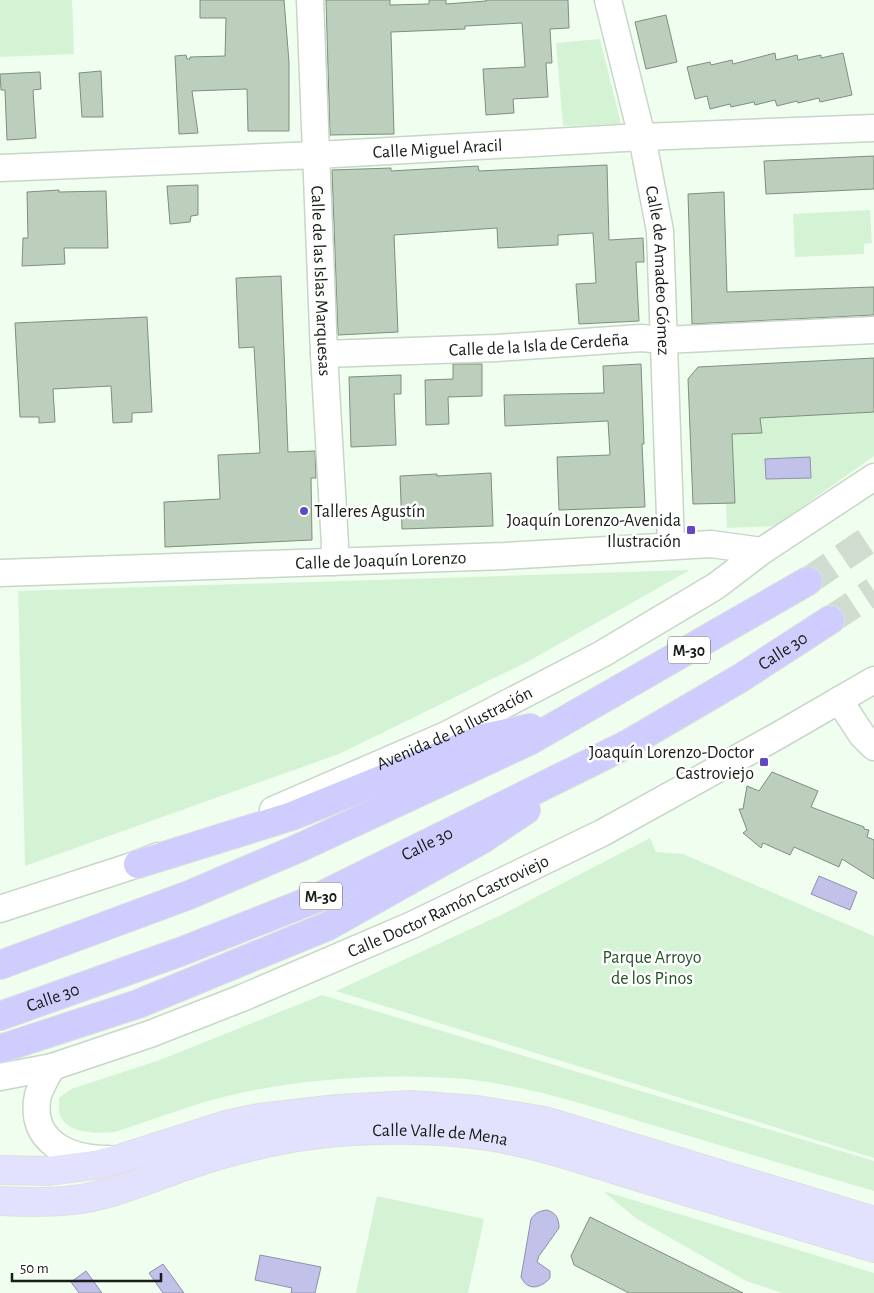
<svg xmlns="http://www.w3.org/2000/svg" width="874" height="1293" viewBox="0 0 874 1293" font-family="'Alegreya Sans',sans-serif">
	<rect width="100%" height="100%" fill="#f0fef0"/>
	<!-- green -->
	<g fill="#d4f3d5">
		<path d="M0,0H72L74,54L0,57Z"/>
		<path d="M600,39L621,124L563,126L556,43Z"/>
		<path d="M870,210L872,243L864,244V254L795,257L793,214Z"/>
		<path d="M874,412V456L775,526L727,528L726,503H735L732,434L761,433L760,418Z"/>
		<path d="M690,570L529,661L339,754L25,866L18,591Z"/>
		<path d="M650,838L656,852L683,854L874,936V1158L336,991L503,914Z"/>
		<path d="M322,995L874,1161V1191C800,1169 726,1147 652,1125C590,1106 529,1086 465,1079C385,1072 285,1079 208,1101C177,1110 146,1122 115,1132C98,1134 67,1134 60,1115C58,1110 59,1103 59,1098L71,1089L157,1061Z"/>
		<path d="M603,1191L874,1273V1293H782L746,1281L637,1219Z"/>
		<path d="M377,1196L484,1219L468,1293H356Z"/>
	</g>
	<!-- water -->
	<g fill="#c2c1ea" stroke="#8f90ab">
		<path d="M810,457L811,478L766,479L765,459Z"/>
		<path d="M819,876L857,892L850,910L811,894Z"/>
		<path d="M547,1210C556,1213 559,1218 559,1228L539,1256L537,1262L550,1271V1278C541,1288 528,1292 521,1277L531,1219C535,1213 539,1211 547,1210Z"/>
		<path d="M260,1255L321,1267L315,1293H291L292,1288L255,1280Z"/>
		<path d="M163,1264L184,1293H163L149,1273Z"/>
		<path d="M86,1271L102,1293H79L71,1282Z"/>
	</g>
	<!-- building -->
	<g fill="#bccebc" stroke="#7e8e7f">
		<path d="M200,0H284L289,62V131H248L247,89L192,91L198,133L179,134L175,56L186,55L187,59H190V57L225,56L226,18H200Z"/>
		<path d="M326,0H390V5L429,4V0H446V4L486,1V0H568L569,28L550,29L552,63H546L548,97L513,99L514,113L486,115L483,69L525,67L522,23L465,26V29L391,32L394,134L330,135Z"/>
		<path d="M666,15L677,62L646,69L635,22Z"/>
		<path d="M775,53L776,60L797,55L798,60L821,55V58L843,53L852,95L820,102L819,98L798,103L797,101L777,106L775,100L755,105L754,102L731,107L730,104L710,109L707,96L695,99L687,67L710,62L711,65L732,60L733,64Z"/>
		<path d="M101,71L103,117H82L79,73Z"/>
		<path d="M40,72L41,89L33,90L36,138L7,140L5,90H1L0,74Z"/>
		<path d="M874,156V189L766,194L764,161Z"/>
		<path d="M607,165L609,240L643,238L644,262H636L639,321L579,324L576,284L596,283L593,233L558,235V245L498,248L497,228L394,235L398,332L338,335L332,170L391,168V171L478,166L479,171Z"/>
		<path d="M198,185V215L191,216L190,222L170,224L167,186Z"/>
		<path d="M59,190V192L106,191L108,248H64L65,264L22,266L23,238H28L27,192Z"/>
		<path d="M724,192L727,292L874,287V315L692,324L688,194Z"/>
		<path d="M281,276L288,452L315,451L316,478H311L312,540L165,547L164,502L220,499L218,455L260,453L254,347L239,348L236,278Z"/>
		<path d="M147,317L152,412L132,413V422L113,423L111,386L53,389L55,422L39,423V417H20L15,323Z"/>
		<path d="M874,358V412L760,418L762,433L732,434L735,503L693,504L688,379L698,367Z"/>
		<path d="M453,364H482V396L448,397L449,424L426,425L425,380L453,379Z"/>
		<path d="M641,364L644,444H642L645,507L559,510L557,457L610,455L608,421L505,426L504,395L604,393L603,366Z"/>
		<path d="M401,375V394H394L396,445L351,447L349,377Z"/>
		<path d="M491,473L493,526L402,529L400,476L437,474V476Z"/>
		<path d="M772,772L818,791L811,807L864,827V829L869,830L867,837L874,840V879L842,859L839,867L794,847L790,855L763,843L761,848L743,833L747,830L739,809H743L747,786L759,791Z"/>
		<path d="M590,1217L743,1293H629L574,1265L571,1256Z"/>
	</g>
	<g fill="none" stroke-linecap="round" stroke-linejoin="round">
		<!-- highway-tunnel -->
		<g stroke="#cfdccf" stroke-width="28" stroke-dasharray="28 14" stroke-linecap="butt">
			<path d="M808,581L874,536"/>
			<path d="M830,620L874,591"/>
		</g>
		<defs>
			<g id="minor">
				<path id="s1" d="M310,0L324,354L335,545L334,562"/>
				<path id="s2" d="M608,0L642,137L660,231L671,546"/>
				<path id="s3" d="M0,168L317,155L642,137L874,128"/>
				<path id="s4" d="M324,354L496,348L641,338L664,340L874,330"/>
				<path id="s5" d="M0,573L505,556L711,544L762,551"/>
				<path d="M839,700L862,735L874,747"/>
				<path id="s6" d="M273,810L446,735L602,654L716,586L762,551L874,477"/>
				<path d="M0,909L138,864L158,856"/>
				<path d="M52,1067C47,1076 41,1086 38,1095C28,1142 69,1159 108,1159"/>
				<path id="s7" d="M0,1077L52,1067L150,1034L242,998L412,925L602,833L779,735L874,680"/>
			</g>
			<g id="major">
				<path d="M0,1170L49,1171L95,1165L119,1159L226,1125L259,1118L337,1109L411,1105L477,1110L545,1121L874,1221"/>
				<path id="s8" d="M0,1201C27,1202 54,1203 81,1199C117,1193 151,1178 185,1166C226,1152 268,1141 312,1135C368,1128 432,1128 488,1136C548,1146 608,1168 666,1185C736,1206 805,1227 874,1248"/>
			</g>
			<g id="highway">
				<path d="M138,864L292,816L484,738L530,728"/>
				<path d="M0,965L189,895L299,848L529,741L808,581"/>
				<path id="s9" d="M0,1016L180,952L317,898L628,744L739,679L830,620"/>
				<path d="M0,1049L138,1004L328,926L481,840L526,810"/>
			</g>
		</defs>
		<!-- minor casing -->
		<use href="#minor" stroke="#c6d7c6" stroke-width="29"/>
		<!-- major casing -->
		<use href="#major" stroke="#dfdfdf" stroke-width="30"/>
		<!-- highway casing -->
		<use href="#highway" stroke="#dfdfdf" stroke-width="30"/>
		<!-- minor -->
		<use href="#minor" stroke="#fff" stroke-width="26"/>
		<!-- major -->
		<use href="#major" stroke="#e2e1fe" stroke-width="28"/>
		<!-- highway -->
		<use href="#highway" stroke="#cecdfd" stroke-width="28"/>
	</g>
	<!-- markers -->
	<g fill="#5f4ac3" stroke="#fff" stroke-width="2">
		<circle cx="304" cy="511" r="5"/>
		<rect x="686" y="525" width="10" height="10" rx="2.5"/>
		<rect x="759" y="757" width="10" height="10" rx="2.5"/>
	</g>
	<g text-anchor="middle" stroke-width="5" stroke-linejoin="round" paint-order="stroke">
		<!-- shield labels -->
		<g fill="#fff" stroke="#5d615d" stroke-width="1">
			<rect x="668" y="636.5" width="42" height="27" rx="4"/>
			<rect x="300" y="882.5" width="42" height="27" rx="4"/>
		</g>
		<g font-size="16" font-weight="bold" fill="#171d17">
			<text x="689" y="656">M-30</text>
			<text x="321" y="902">M-30</text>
		</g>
		<!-- street labels -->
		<g font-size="18" fill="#171d17" stroke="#fff">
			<text dy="6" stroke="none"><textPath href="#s3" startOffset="438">Calle Miguel Aracil</textPath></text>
			<text dy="6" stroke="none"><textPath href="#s2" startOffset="276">Calle de Amadeo Gómez</textPath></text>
			<text dy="6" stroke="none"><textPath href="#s1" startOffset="281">Calle de las Islas Marquesas</textPath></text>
			<text dy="6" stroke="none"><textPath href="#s4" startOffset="215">Calle de la Isla de Cerdeña</textPath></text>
			<text dy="6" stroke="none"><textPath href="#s5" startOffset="381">Calle de Joaquín Lorenzo</textPath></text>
			<text dy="6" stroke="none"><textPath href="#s9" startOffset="866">Calle 30</textPath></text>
			<text dy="6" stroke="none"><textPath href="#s6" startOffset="199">Avenida de la Ilustración</textPath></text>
			<text dy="6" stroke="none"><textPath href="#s9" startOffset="461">Calle 30</textPath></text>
			<text dy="6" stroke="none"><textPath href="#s7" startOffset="481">Calle Doctor Ramón Castroviejo</textPath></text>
			<text dy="6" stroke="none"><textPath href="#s9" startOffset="56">Calle 30</textPath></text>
			<text dy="6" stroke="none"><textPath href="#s8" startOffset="450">Calle Valle de Mena</textPath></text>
		</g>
		<!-- poi labels -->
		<g font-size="18" fill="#171d17" stroke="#fff" text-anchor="end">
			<text x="314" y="517" text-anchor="start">Talleres Agustín</text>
			<text x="681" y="526">Joaquín Lorenzo-Avenida<tspan x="681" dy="21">Ilustración</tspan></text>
			<text x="754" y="758">Joaquín Lorenzo-Doctor<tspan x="754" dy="21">Castroviejo</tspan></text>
		</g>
		<!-- park labels -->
		<g font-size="18" fill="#235227" stroke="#fff">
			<text x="652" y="963">Parque Arroyo<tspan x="652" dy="21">de los Pinos</tspan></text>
		</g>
	</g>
	<!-- scale -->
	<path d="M12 1273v8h149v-8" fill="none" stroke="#171d17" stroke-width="2.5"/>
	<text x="20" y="1273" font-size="15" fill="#171d17" stroke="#ffffff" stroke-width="4" paint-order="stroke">50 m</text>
</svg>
